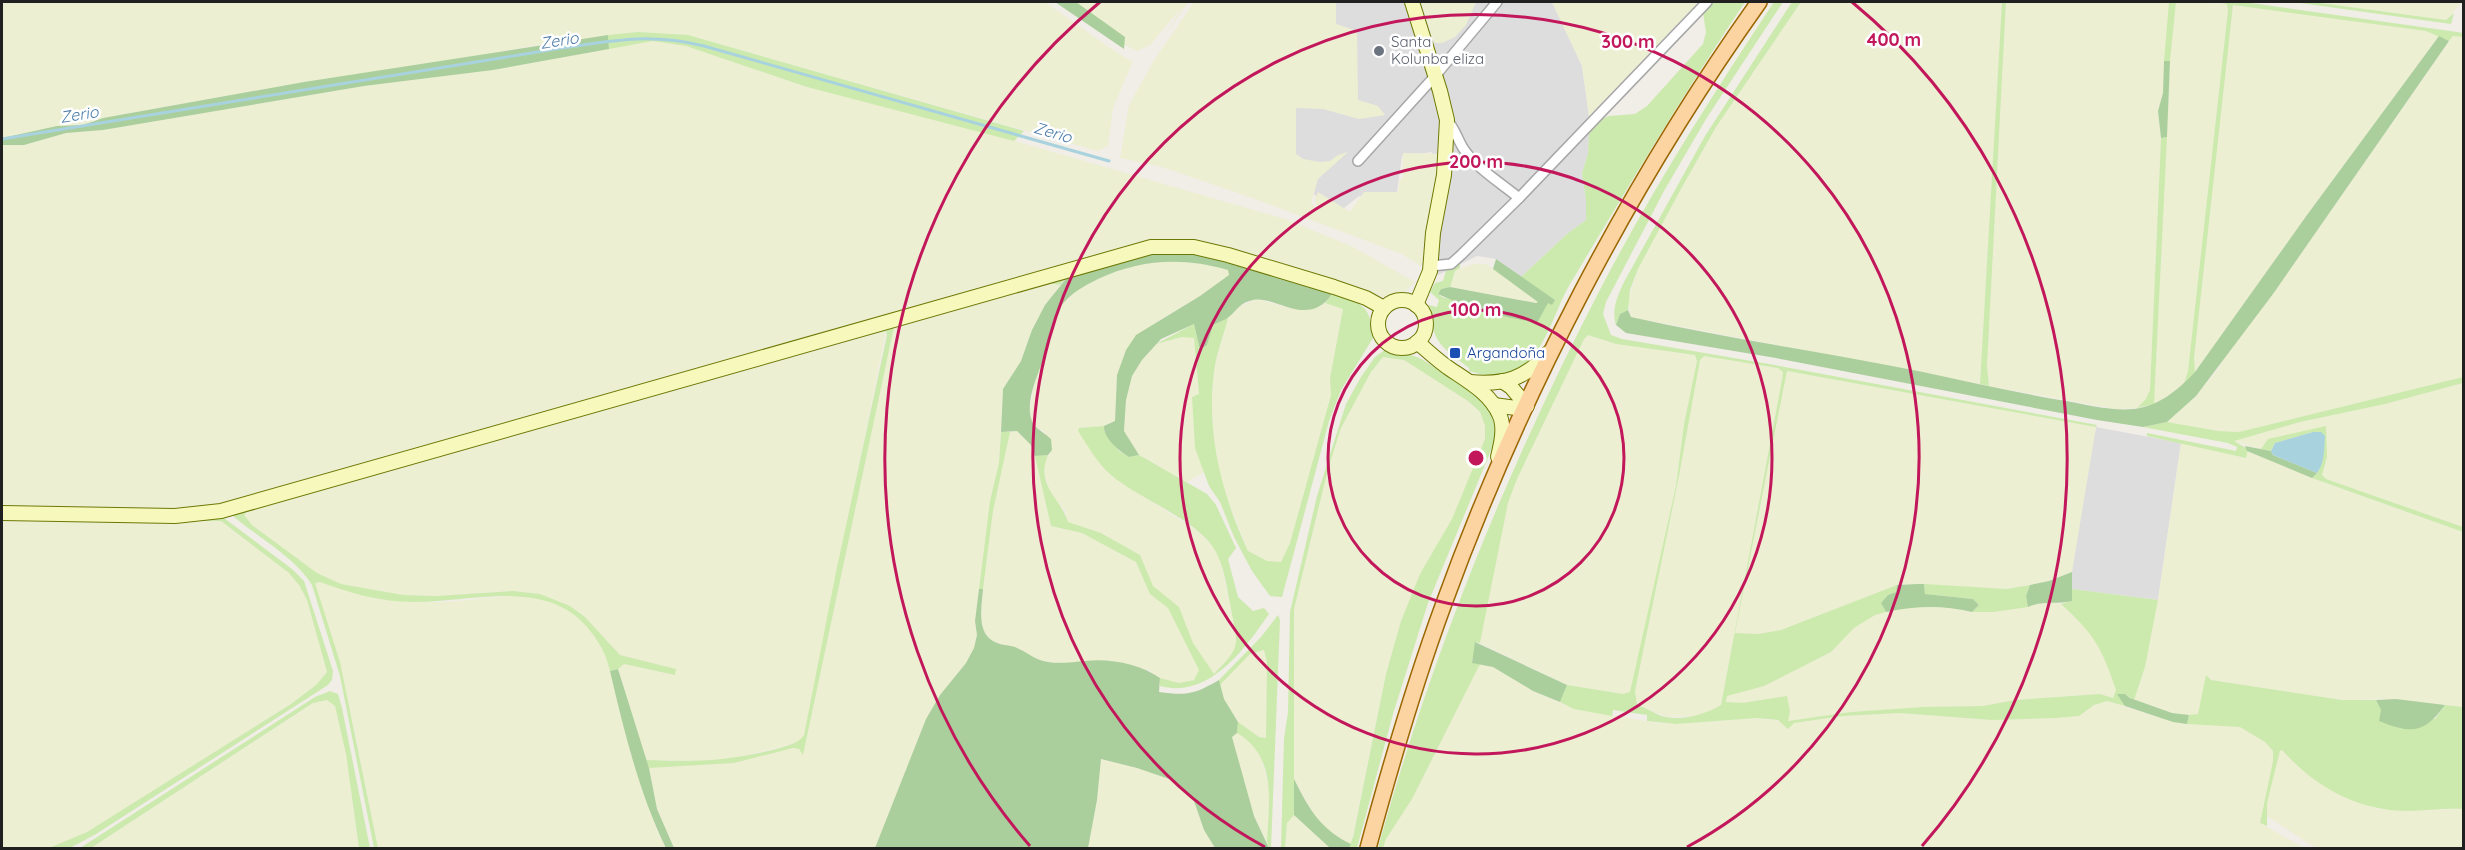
<svg xmlns="http://www.w3.org/2000/svg" width="2465" height="850" viewBox="0 0 2465 850" font-family="Quicksand,sans-serif">
	<rect width="100%" height="100%" fill="#f1ede7"/>
	<!-- residential -->
	<g fill="#dedddd">
		<path d="M1325,2H1552L1582,66L1589,116L1597,126L1589,134L1588,154L1582,173L1586,200V220L1567,234L1521,277L1496,259L1477,256L1438,275L1419,263L1432,152L1402,156L1396,199L1359,196L1334,216L1291,168V107L1323,29Z"/>
		<path d="M2096,427L2181,443L2158,600L2072,589L2071,577L2078,521Z"/>
	</g>
	<!-- farmland -->
	<g fill="#edefd2">
		<path d="M2,2H1045L1103,43L1127,59L1133,61L1113,108L1108,146L1097,151L688,35L638,32L554,42L436,63L304,82L103,118L83,125L57,126L2,138Z"/>
		<path d="M1069,2H1188L1167,33L1182,7L1150,45L1137,51L1125,45Z"/>
		<path d="M1194,2H1336V24L1357,31L1358,100L1378,106L1385,115L1359,119L1323,109L1296,108V154L1303,159L1320,162L1330,161L1338,155L1348,152L1318,179L1311,203L1317,208L1315,200L1318,192L1350,212L1364,192H1398L1400,180L1403,178V153L1443,154L1426,258L1421,266L1402,254L1261,201L1162,167L1120,158L1129,105L1153,62Z"/>
		<path d="M1421,2H1476L1466,25L1455,37L1442,43H1435L1432,38Z"/>
		<path d="M1552,2H1694L1697,4L1589,116L1582,66Z"/>
		<path d="M1801,2H2002L1980,384L1631,317L1628,301L1638,269L1681,189L1716,127Z"/>
		<path d="M2006,2H2169L2163,93L2158,111L2161,138L2150,390L2147,399L2137,408L2116,409L1989,386L1987,366Z"/>
		<path d="M2176,2L2228,4V10L2188,372L2184,384L2178,390L2154,404L2170,61Z"/>
		<path d="M2313,2H2462L2446,20Z"/>
		<path d="M2233,4L2426,31L2439,36L2307,215L2195,372L2194,358Z"/>
		<path d="M2453,36L2463,37V377L2239,432L2218,431L2167,422L2196,396L2218,369L2228,352L2273,294Z"/>
		<path d="M653,41L686,46L807,87L970,128L1285,219L1351,246L1415,282L1402,294L1384,297L1331,279L1175,243L212,510H2V145H24L66,133L103,130L364,86L493,70Z"/>
		<path d="M1175,261L1209,264L1228,270L1230,275L1200,296L1158,321L1117,375L1115,421L1104,426L1079,428L1112,476L1197,531L1213,546L1220,561L1227,591L1237,640L1236,649L1214,674L1193,643L1179,607L1153,587L1140,555L1101,533L1068,522L1065,510L1051,496L1045,476V461L1052,450L1044,431L1035,427L1029,415L1034,386L1060,307L1078,289L1111,273L1143,263Z"/>
		<path d="M1473,264H1486L1539,301L1536,303L1450,287L1455,271Z"/>
		<path d="M1049,283L1060,285L1045,305L1032,330L1021,361L1003,389L999,463L990,501L975,621L977,635L974,648L966,663L940,695L926,719L875,848H674L657,809L649,768L734,763L793,748L799,749L803,754L894,327Z"/>
		<path d="M1257,299L1289,308L1307,309L1325,303L1343,308L1330,378L1331,395L1290,543L1281,562L1267,561L1248,551L1222,486L1213,438L1212,397L1214,369L1228,318L1236,308Z"/>
		<path d="M886,331L804,735L802,740L788,745L723,761L646,760L618,669L624,664L674,675L676,669L620,655L585,617L570,606L540,594L513,591L436,596L403,595L341,584L317,573L293,556L252,525L244,516L247,512L362,478Z"/>
		<path d="M1588,335L1616,344L1695,355L1697,360L1684,424L1676,486L1638,664L1630,693L1624,694L1567,685L1480,643L1508,503L1517,479L1584,338Z"/>
		<path d="M1182,337H1194L1199,394L1192,397L1195,447L1204,472L1187,482L1139,455L1124,431L1126,400L1132,376L1142,360L1156,344Z"/>
		<path d="M1384,356L1404,360L1468,401L1480,413L1485,426V439L1452,520L1420,574L1401,621L1386,674L1351,844L1332,835L1315,817L1294,779V609L1328,469L1341,428L1371,372Z"/>
		<path d="M1704,356L1778,368L1783,372L1782,380L1721,705L1712,711L1692,716L1668,717L1637,705L1635,691L1679,476L1700,359Z"/>
		<path d="M1787,371L2096,427L2072,572L2049,581L2007,589L1918,584L1897,585L1781,630L1758,634L1735,633Z"/>
		<path d="M2463,383V527L2326,479L2322,475L2327,457L2268,439L2261,449L2233,441L2300,422L2385,404Z"/>
		<path d="M1017,431L1031,445L1035,456L1051,526L1082,533L1136,562L1150,593L1168,608L1185,640L1199,670L1194,680L1179,683L1160,678L1149,670L1084,661L1077,664L1049,662L1032,658L1017,648L992,641L984,631L981,618L983,589L993,510L1010,432Z"/>
		<path d="M2181,443L2245,458L2247,451L2322,482L2463,532V707L2396,699L2342,700L2211,680L2207,676L2198,714L2194,716L2172,713L2134,700L2145,667L2158,600Z"/>
		<path d="M2,521H221L289,573L299,585L307,600L327,672L316,685L291,704L87,832L49,848H2Z"/>
		<path d="M320,582L378,599L411,602H448L506,596L529,597L549,600L576,613L596,637L607,658L633,761L657,830L666,848H378L353,723L315,583Z"/>
		<path d="M2050,601L2061,604L2086,627L2106,658L2116,690L2113,698L2100,694L2015,700L1983,706L1923,707L1851,712L1787,721V696L1742,703L1726,702L1727,696L1764,686L1831,652L1854,628L1875,615L1886,612L1917,606H1945L1972,612H1994Z"/>
		<path d="M1264,650L1267,662L1266,738L1259,737L1238,722L1224,699L1220,685L1250,654Z"/>
		<path d="M1480,664L1493,667L1533,691L1574,709L1657,723L1676,724L1757,718L1794,723L1842,716L1900,713L1992,720L2056,718L2079,716L2094,705L2107,701L2154,716L2225,726L2233,725L2241,727L2265,742L2273,751V761L2260,823L2304,848H1383L1386,839L1412,799Z"/>
		<path d="M327,700L335,706L346,754L359,848H91L314,703Z"/>
		<path d="M1237,733L1251,741L1261,757L1270,791L1267,842L1254,816L1239,765L1232,737Z"/>
		<path d="M2283,750L2295,764L2338,794L2378,809L2407,811L2463,809V848H2316L2267,816V803L2272,781L2280,751Z"/>
		<path d="M1100,759L1137,768L1172,780L1194,801L1204,830L1215,848H1088L1097,800Z"/>
		<path d="M1294,815L1330,848H1285L1287,823Z"/>
	</g>
	<!-- grass -->
	<g fill="#cceaad" fill-rule="evenodd">
		<path d="M1714,2H1745C1683,94 1627,189 1570,284C1554,311 1547,349 1520,369C1502,381 1488,376 1469,371V368C1440,345 1433,344 1429,305L1437,307L1439,300L1430,292L1435,283L1443,281L1446,271L1460,263V268L1455,271L1450,287L1441,289L1438,294L1442,297L1537,322L1548,302L1554,300L1521,277L1567,234L1586,220V200L1582,173L1588,154L1589,133L1600,120L1609,116L1635,114L1647,106L1703,44L1706,32L1703,13Z"/>
		<path d="M1774,2H1783L1706,119L1664,191L1606,302L1603,314L1611,335L1622,339L1769,364L2097,425L2096,427L1787,371L1735,633L1758,634L1781,630L1897,585L1896,592L1888,595L1881,603L1886,612L1875,615L1854,628L1831,652L1764,686L1727,696L1726,702L1742,703L1787,696L1790,712L1788,721L1851,712L1923,707L1983,706L2015,700L2100,694L2113,698L2116,690C2102,648 2094,634 2061,604L2072,601V589L2158,600L2145,667L2134,700L2125,694H2118L2125,706L2107,701L2094,705L2079,716L2056,718L1992,720L1900,713L1842,716L1794,723L1788,729L1778,720L1757,718L1676,724L1647,721V715L1613,710L1612,716L1574,709L1560,702L1567,685L1623,694L1630,692L1676,486L1684,424L1697,361L1695,355L1616,344L1588,335L1584,339L1517,479L1508,503L1480,643L1476,642L1472,662L1480,664L1412,799L1386,839L1383,848H1378C1432,653 1509,464 1603,284C1654,187 1713,94 1774,2ZM1704,356L1778,368L1783,372L1782,380L1721,705C1705,715 1673,724 1655,713C1649,710 1644,707 1637,705L1635,691L1679,476L1700,360Z"/>
		<path d="M1792,2H1801L1716,127L1681,189L1638,269L1630,290L1628,310L1620,314L1616,325C1611,310 1618,295 1624,282L1705,136Z"/>
		<path d="M2002,2H2006L1987,366L1989,386L1980,384Z"/>
		<path d="M2169,2H2176L2170,61H2164Z"/>
		<path d="M2212,2H2244L2450,31L2463,33V37L2453,36L2449,41L2426,31L2233,5L2194,358L2195,372L2184,384L2188,371L2228,10L2227,4Z"/>
		<path d="M2293,2H2313L2446,20L2454,13L2451,24Z"/>
		<path d="M638,32L688,35L1024,131L1014,141L807,87L686,46L653,41L609,49L608,35Z"/>
		<path d="M2167,137L2154,404L2137,408L2146,399L2150,390L2161,138Z"/>
		<path d="M1069,275L1060,285L1049,283L894,327L803,755L799,749L793,748L734,763L649,768L646,760C694,762 729,761 776,749C785,746 799,744 804,735L836,572L887,335L886,331L812,350L247,512L244,515L252,525L317,573L341,584L403,595L436,596L513,591L540,594L570,606L585,617L620,655L676,669L675,675L624,664L618,669L610,671C606,653 598,640 587,627C545,577 470,603 413,602C381,602 350,593 320,582L315,583L340,662L378,848H374L340,676L312,585C296,558 258,537 234,517L233,513Z"/>
		<path d="M1332,294C1362,304 1370,303 1373,338L1341,390L1329,421L1282,597L1270,596L1252,571L1234,537L1220,502L1209,486L1195,448L1192,397L1199,394L1194,338L1182,337L1156,344L1194,324L1200,350L1207,345L1213,325L1228,318C1224,335 1216,354 1214,372C1206,434 1222,495 1248,551L1267,561L1281,562L1290,543L1331,395L1330,378L1343,309L1325,303Z"/>
		<path d="M1385,350C1396,354 1407,353 1417,357C1428,362 1438,370 1448,377C1475,394 1500,408 1494,443L1428,603L1393,714L1357,848H1349L1353,837L1386,674L1401,621L1420,574L1452,519L1485,439V426L1480,412L1468,401L1404,360L1383,357L1371,372L1341,428L1328,469L1294,609V815L1287,823L1285,848H1281L1284,739L1288,712L1290,612L1317,496L1346,404L1361,377L1375,357Z"/>
		<path d="M2463,377V383L2385,404L2300,422L2234,441L2248,449L2246,458L2147,436V433L2236,451L2237,447L2228,443L2143,427L2167,422L2218,431L2239,432Z"/>
		<path d="M1104,426V431L1119,451L1129,457L1139,455L1207,494L1216,505L1236,548L1228,559L1238,597L1253,611L1264,608L1269,614C1244,650 1209,699 1160,686V678L1179,683L1194,680L1199,670L1168,608L1150,594L1136,562L1082,533L1051,526L1035,456L1048,455C1035,486 1061,498 1068,522L1101,533L1140,555L1153,586L1179,607L1193,643L1214,674C1242,645 1238,647 1231,609C1227,589 1224,563 1213,547C1193,518 1138,498 1111,475C1097,463 1088,446 1078,431L1079,428Z"/>
		<path d="M2326,426L2327,457L2322,475L2326,479L2463,527V532L2312,478L2320,469L2313,432L2275,443L2271,451L2261,449L2268,439Z"/>
		<path d="M1001,432H1010L993,511L983,589H979L990,501L999,463Z"/>
		<path d="M2,516H219L224,518L292,569L304,581L333,671L332,680L328,685L96,834L70,848H49L87,832L291,704L316,685L327,672L307,600L299,585L289,573L221,521H2Z"/>
		<path d="M1924,584L2007,589L2030,585L2026,596L2028,607L1994,612H1972L1979,605L1973,599L1925,594Z"/>
		<path d="M1278,615L1280,620L1271,848H1269L1267,842C1269,802 1277,756 1237,733L1238,722L1259,737L1266,738L1267,662L1264,650L1250,654L1220,685L1219,680L1261,637Z"/>
		<path d="M2206,675L2211,680L2342,700H2376L2381,710L2435,719L2445,705L2463,707V809C2445,808 2426,811 2408,811C2358,811 2315,787 2282,750L2280,751L2267,803V826L2260,823L2273,761V751L2265,742L2240,727L2187,724L2189,715L2198,714Z"/>
		<path d="M330,691L338,694L342,708L370,848H359L346,754L335,706L327,700L313,703L91,848H80L315,697Z"/>
	</g>
	<!-- forest -->
	<g fill="#abcf9c">
		<path d="M1055,2H1076L1125,37L1124,49Z"/>
		<path d="M608,35L609,49L493,70L364,86L103,130L66,133L24,145H2V138L57,126L83,125L103,118L304,82Z"/>
		<path d="M2439,36L2449,41L2273,294L2196,396L2167,422L2143,427L2097,420L1776,358L1626,333L1616,325L1620,314L1628,310L1631,317C1728,339 1826,352 1923,372C1970,382 2018,393 2066,401C2088,405 2111,411 2134,409C2159,406 2178,390 2195,372L2307,215Z"/>
		<path d="M2164,61H2170L2167,137L2161,138L2158,111L2163,93Z"/>
		<path d="M1150,251L1203,252L1332,294C1308,329 1276,295 1253,300C1238,303 1237,312 1226,319C1222,321 1217,323 1213,325L1207,345L1200,350L1194,324L1161,339L1142,360L1132,376L1126,400L1124,431L1139,455L1129,457C1119,451 1103,438 1104,426L1115,421L1117,375L1126,350L1136,335L1200,296L1229,275L1228,270C1183,257 1141,259 1098,279C1084,286 1071,293 1061,306C1052,319 1047,347 1042,363C1036,379 1023,408 1034,425C1038,430 1046,434 1051,439L1052,450L1048,455L1035,456L1031,445L1017,431L1001,432L1003,389L1021,361L1032,330L1045,305L1069,275Z"/>
		<path d="M1496,259L1555,300L1552,305L1548,303L1537,323L1457,307L1454,301L1438,294L1441,289L1450,287L1536,303L1538,302L1493,269Z"/>
		<path d="M2245,446L2271,451L2273,455L2317,473L2312,478L2247,451Z"/>
		<path d="M2072,572V601C2057,605 2044,600 2028,607L2026,596L2030,585L2049,581Z"/>
		<path d="M1918,584H1924L1925,594L1973,599L1979,605L1972,612C1942,605 1917,606 1886,612L1881,603L1888,595L1896,592L1897,585Z"/>
		<path d="M979,589H983C982,605 976,631 993,641C999,645 1008,645 1015,647C1027,652 1035,660 1048,662C1061,664 1073,662 1085,661C1110,658 1140,664 1160,678L1159,692C1187,696 1195,694 1219,680L1224,699L1238,722L1237,733L1232,737L1254,816L1269,848H1215L1204,830L1194,801L1172,780L1137,768L1101,759L1097,800L1088,848H875L926,719L940,695L966,663L974,648L977,635L975,621Z"/>
		<path d="M1475,642L1567,685L1560,702L1533,691L1493,667L1472,663Z"/>
		<path d="M618,669L649,768L657,809L674,848H666C639,793 624,731 610,671Z"/>
		<path d="M2117,694H2125L2130,698L2172,713L2189,715L2187,724L2173,722L2125,706Z"/>
		<path d="M2396,699L2445,705C2424,734 2411,734 2379,721L2381,710L2376,700Z"/>
		<path d="M1294,779C1309,809 1320,829 1351,844L1349,848H1330L1294,815Z"/>
	</g>
	<!-- water -->
	<path fill="#a8d2de" d="M2313,432H2321L2325,436C2324,448 2325,463 2317,473L2273,455L2271,451L2275,443Z"/>
	<g fill="none" stroke-linecap="round" stroke-linejoin="round">
		<!-- stream -->
		<path stroke="#a8d2de" stroke-width="3" d="M2,139L562,48C615,40 651,33 704,46L1109,161"/>
		<defs>
			<g id="street">
				<path d="M1447,120C1455,129 1457,138 1463,148C1476,168 1501,183 1519,198"/>
				<path d="M1358,161L1435,76L1497,2"/>
				<path d="M1431,266L1451,264L1461,255L1519,198L1707,2"/>
			</g>
			<g id="secondary">
				<path d="M1412,2L1440,91L1447,120L1444,175L1433,233L1430,271L1416,305"/>
				<circle cx="1402" cy="324" r="24"/>
				<path d="M1417,342C1428,351 1438,361 1450,369C1468,381 1491,394 1500,416C1505,429 1501,444 1498,457"/>
				<path d="M1470,382C1505,385 1525,379 1548,353"/>
				<path d="M1494,405L1516,408L1527,406L1511,387L1502,381"/>
				<path d="M2,513L175,516L221,511L1151,247H1194L1228,255L1334,287L1366,298L1384,308"/>
			</g>
			<path id="primary" d="M1368,848C1390,767 1414,685 1443,606C1519,396 1630,183 1759,2"/>
		</defs>
		<!-- street casing -->
		<use href="#street" stroke="#a7a7a7" stroke-width="12"/>
		<!-- secondary casing -->
		<use href="#secondary" stroke="#6d7906" stroke-width="16"/>
		<!-- primary casing -->
		<use href="#primary" stroke="#9b6701" stroke-width="18"/>
		<!-- street -->
		<use href="#street" stroke="#fff" stroke-width="9"/>
		<!-- secondary -->
		<use href="#secondary" stroke="#f7f9bc" stroke-width="14"/>
		<!-- primary -->
		<use href="#primary" stroke="#fbd4a1" stroke-width="15"/>
	</g>
	<!-- distance rings -->
	<g fill="none" stroke="#c2185b" stroke-width="3">
		<circle cx="1476" cy="458" r="148"/>
		<circle cx="1476" cy="458" r="296"/>
		<path d="M1265 847A443 443 0 1 1 1687 847"/>
		<path d="M1030 846A591 591 0 0 1 1100 2M1852 2A591 591 0 0 1 1922 846"/>
	</g>
	<!-- markers -->
	<circle fill="#6b7280" stroke="#fff" stroke-width="2" cx="1379" cy="51" r="6"/>
	<rect fill="#1a4fb4" stroke="#fff" stroke-width="2" x="1449" y="347" width="12" height="12" rx="3"/>
	<g text-anchor="middle" stroke-width="5" stroke-linejoin="round" paint-order="stroke">
		<!-- worship labels -->
		<g font-size="15" fill="#5b616d" stroke="#fff" text-anchor="start">
			<text x="1391" y="47">Santa<tspan x="1391" dy="17">Kolunba eliza</tspan></text>
		</g>
		<!-- transit labels -->
		<g font-size="15" fill="#164399" stroke="#fff" text-anchor="start">
			<text x="1467" y="358">Argandoña</text>
		</g>
		<!-- water labels -->
		<g font-size="16" font-style="italic" fill="#497aa8" stroke="#fff">
			<text transform="translate(559 40) rotate(-9)" y="6">Zerio</text>
			<text transform="translate(79 114) rotate(-9)" y="6">Zerio</text>
			<text transform="translate(1053 132) rotate(16)" y="6">Zerio</text>
		</g>
	</g>
	<circle cx="1476" cy="458" r="9" fill="#c2185b" stroke="#fff" stroke-width="3"/>
	<g font-size="18" text-anchor="middle" font-weight="bold" fill="#c2185b" stroke="#fff" stroke-width="5" stroke-linejoin="round" paint-order="stroke">
		<text x="1894" y="46">400 m</text>
		<text x="1628" y="48">300 m</text>
		<text x="1476" y="168">200 m</text>
		<text x="1476" y="316">100 m</text>
	</g>
	<!-- border -->
	<rect width="2465" height="850" fill="none" stroke="#202020" stroke-width="6"/>
</svg>
